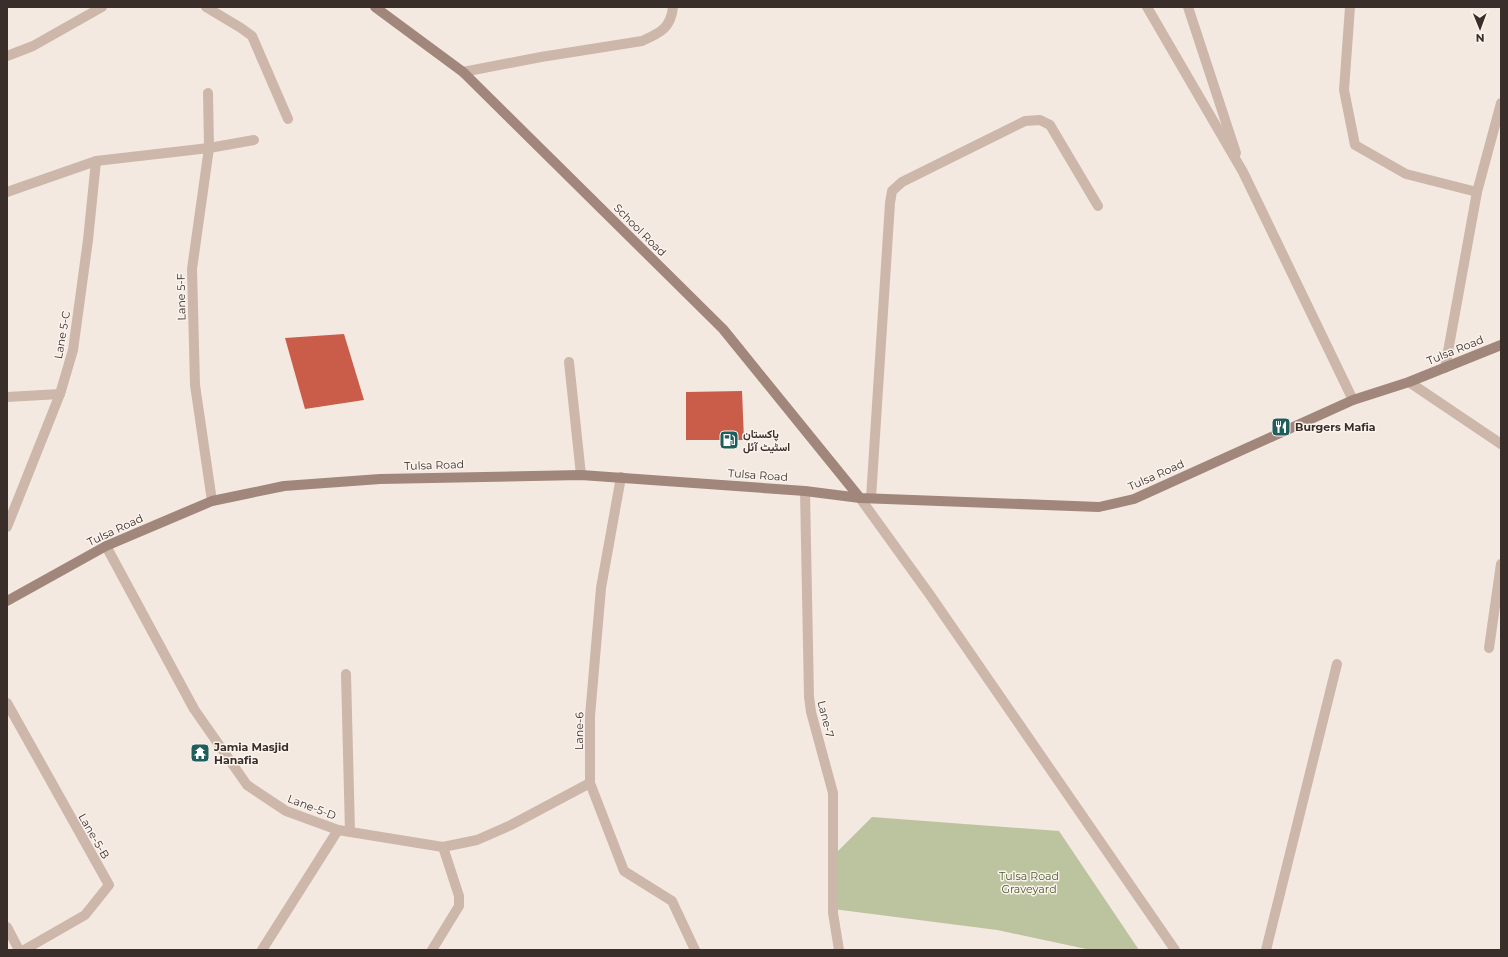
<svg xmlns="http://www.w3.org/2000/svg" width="1508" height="957" viewBox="0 0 1508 957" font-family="Montserrat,Vazirmatn,sans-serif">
	<rect width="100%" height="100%" fill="#f4e9e0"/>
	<!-- green -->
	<path fill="#bbc49f" d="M872,817L1059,831L1139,950H1091L997,930L833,909L832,857Z"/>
	<!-- building -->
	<g fill="#c95d49">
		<path d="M344,334L364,400L305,409L285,338Z"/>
		<path d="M742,391L744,440H686V392Z"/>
	</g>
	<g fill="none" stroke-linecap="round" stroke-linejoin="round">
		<!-- street -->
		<g stroke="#cdb7ab" stroke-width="10">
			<path d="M206,7L241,28L252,36L288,119"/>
			<path d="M1147,7L1243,172L1353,400"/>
			<path d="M1188,7L1236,153"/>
			<path d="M1350,7L1344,90L1355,145L1406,174L1477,192"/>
			<path d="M7,56L33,46L102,7"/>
			<path d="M463,72L541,57L642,41C660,33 671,28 673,7"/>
			<path d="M208,93L209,148L192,269L195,385L212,501"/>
			<path d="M7,192L96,161L209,148L254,140"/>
			<path d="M569,362L581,475"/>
			<path d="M1445,368L1477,192L1501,103"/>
			<path d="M1409,382L1501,444"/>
			<path d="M7,397L60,394"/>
			<path d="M621,477L601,588L590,716V783L624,871L672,901L695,950"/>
			<path d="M805,491L809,697L811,712L833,793V913L839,950"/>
			<path d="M860,498L930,595L1175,950"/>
			<path d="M871,498L890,203L892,191L902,182L1025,121L1040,120L1050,125L1098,206"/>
			<path d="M7,527L60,394L73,350L88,240L96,161"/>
			<path d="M106,546L194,709L247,785L286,811L338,830L443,847L477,840L511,825L590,783"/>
			<path d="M1489,648L1501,564"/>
			<path d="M346,674L350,832"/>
			<path d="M7,703L109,885L85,915L24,950"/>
			<path d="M7,927L19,950"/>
			<path d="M262,950L338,830"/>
			<path d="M432,950L459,906V896L443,847"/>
			<path d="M1266,950L1337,664"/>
		</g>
		<!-- secondary -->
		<g stroke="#a1867c" stroke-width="10">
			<path d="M375,7L463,72L723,329L860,498"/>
			<path d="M7,601L106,546L212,501L284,486L380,479L581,475L805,491L860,498L1099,507L1134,499L1353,400L1409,382L1501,345"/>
		</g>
	</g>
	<!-- icons -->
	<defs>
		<symbol id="restaurant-square" viewBox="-11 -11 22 22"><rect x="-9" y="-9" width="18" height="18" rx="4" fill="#1e5e5c" stroke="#fbf3ed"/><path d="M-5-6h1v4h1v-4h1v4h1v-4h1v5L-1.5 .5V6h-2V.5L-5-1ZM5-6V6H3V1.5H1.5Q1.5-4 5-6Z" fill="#fff"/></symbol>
		<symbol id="fuel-square" viewBox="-11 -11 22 22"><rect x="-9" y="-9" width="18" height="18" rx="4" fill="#1e5e5c" stroke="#fbf3ed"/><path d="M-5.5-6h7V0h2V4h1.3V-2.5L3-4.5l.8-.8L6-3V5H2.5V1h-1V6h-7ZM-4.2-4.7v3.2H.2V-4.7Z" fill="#fff"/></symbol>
		<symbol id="temple-square" viewBox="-11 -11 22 22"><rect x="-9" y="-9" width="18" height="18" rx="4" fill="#1e5e5c" stroke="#fbf3ed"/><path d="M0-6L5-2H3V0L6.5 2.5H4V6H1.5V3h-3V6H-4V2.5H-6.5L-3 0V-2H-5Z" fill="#fff"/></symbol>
	</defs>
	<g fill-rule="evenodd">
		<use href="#restaurant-square" x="1270" y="416" width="22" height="22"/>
		<use href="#fuel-square" x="718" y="429" width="22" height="22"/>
		<use href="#temple-square" x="189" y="742" width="22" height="22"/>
	</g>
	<g text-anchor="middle" stroke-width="3" stroke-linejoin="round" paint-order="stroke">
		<!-- street labels -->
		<g font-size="11" fill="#3a2e2a" stroke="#fbf3ed">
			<text transform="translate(640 230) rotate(45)" y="4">School Road</text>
			<text transform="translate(181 297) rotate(-91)" y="4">Lane 5-F</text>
			<text transform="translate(62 335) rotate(-80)" y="4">Lane 5-C</text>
			<text transform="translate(1455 350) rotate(-22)" y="4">Tulsa Road</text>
			<text transform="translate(434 465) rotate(-2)" y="4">Tulsa Road</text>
			<text transform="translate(758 475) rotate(4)" y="4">Tulsa Road</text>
			<text transform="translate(1156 475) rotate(-24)" y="4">Tulsa Road</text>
			<text transform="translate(115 530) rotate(-25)" y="4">Tulsa Road</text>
			<text transform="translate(826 719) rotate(76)" y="4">Lane-7</text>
			<text transform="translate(579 731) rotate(-89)" y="4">Lane-6</text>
			<text transform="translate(312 807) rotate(21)" y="4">Lane-5-D</text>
			<text transform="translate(94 836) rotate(60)" y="4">Lane-5-B</text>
		</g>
		<!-- poi labels -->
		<g font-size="11" font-weight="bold" fill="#3a2e2a" stroke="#fbf3ed" text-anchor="start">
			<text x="1295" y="431">Burgers Mafia</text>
			<text x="743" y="438">پاکستان<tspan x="743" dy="13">اسٹیٹ آئل</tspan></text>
			<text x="214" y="751">Jamia Masjid<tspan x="214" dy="13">Hanafia</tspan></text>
		</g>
		<!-- park labels -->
		<g font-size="11" fill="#4d5a2d" stroke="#fbf3ed">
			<text x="1029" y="880">Tulsa Road<tspan x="1029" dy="13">Graveyard</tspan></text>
		</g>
	</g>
	<!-- border -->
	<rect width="1508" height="957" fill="none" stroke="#3a2e2a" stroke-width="16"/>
	<!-- north arrow -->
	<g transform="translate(1480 28) rotate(179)" stroke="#fbf3ed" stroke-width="3" paint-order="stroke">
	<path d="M0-3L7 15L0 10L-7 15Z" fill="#3a2e2a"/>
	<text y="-6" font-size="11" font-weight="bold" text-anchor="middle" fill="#3a2e2a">N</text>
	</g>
</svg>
